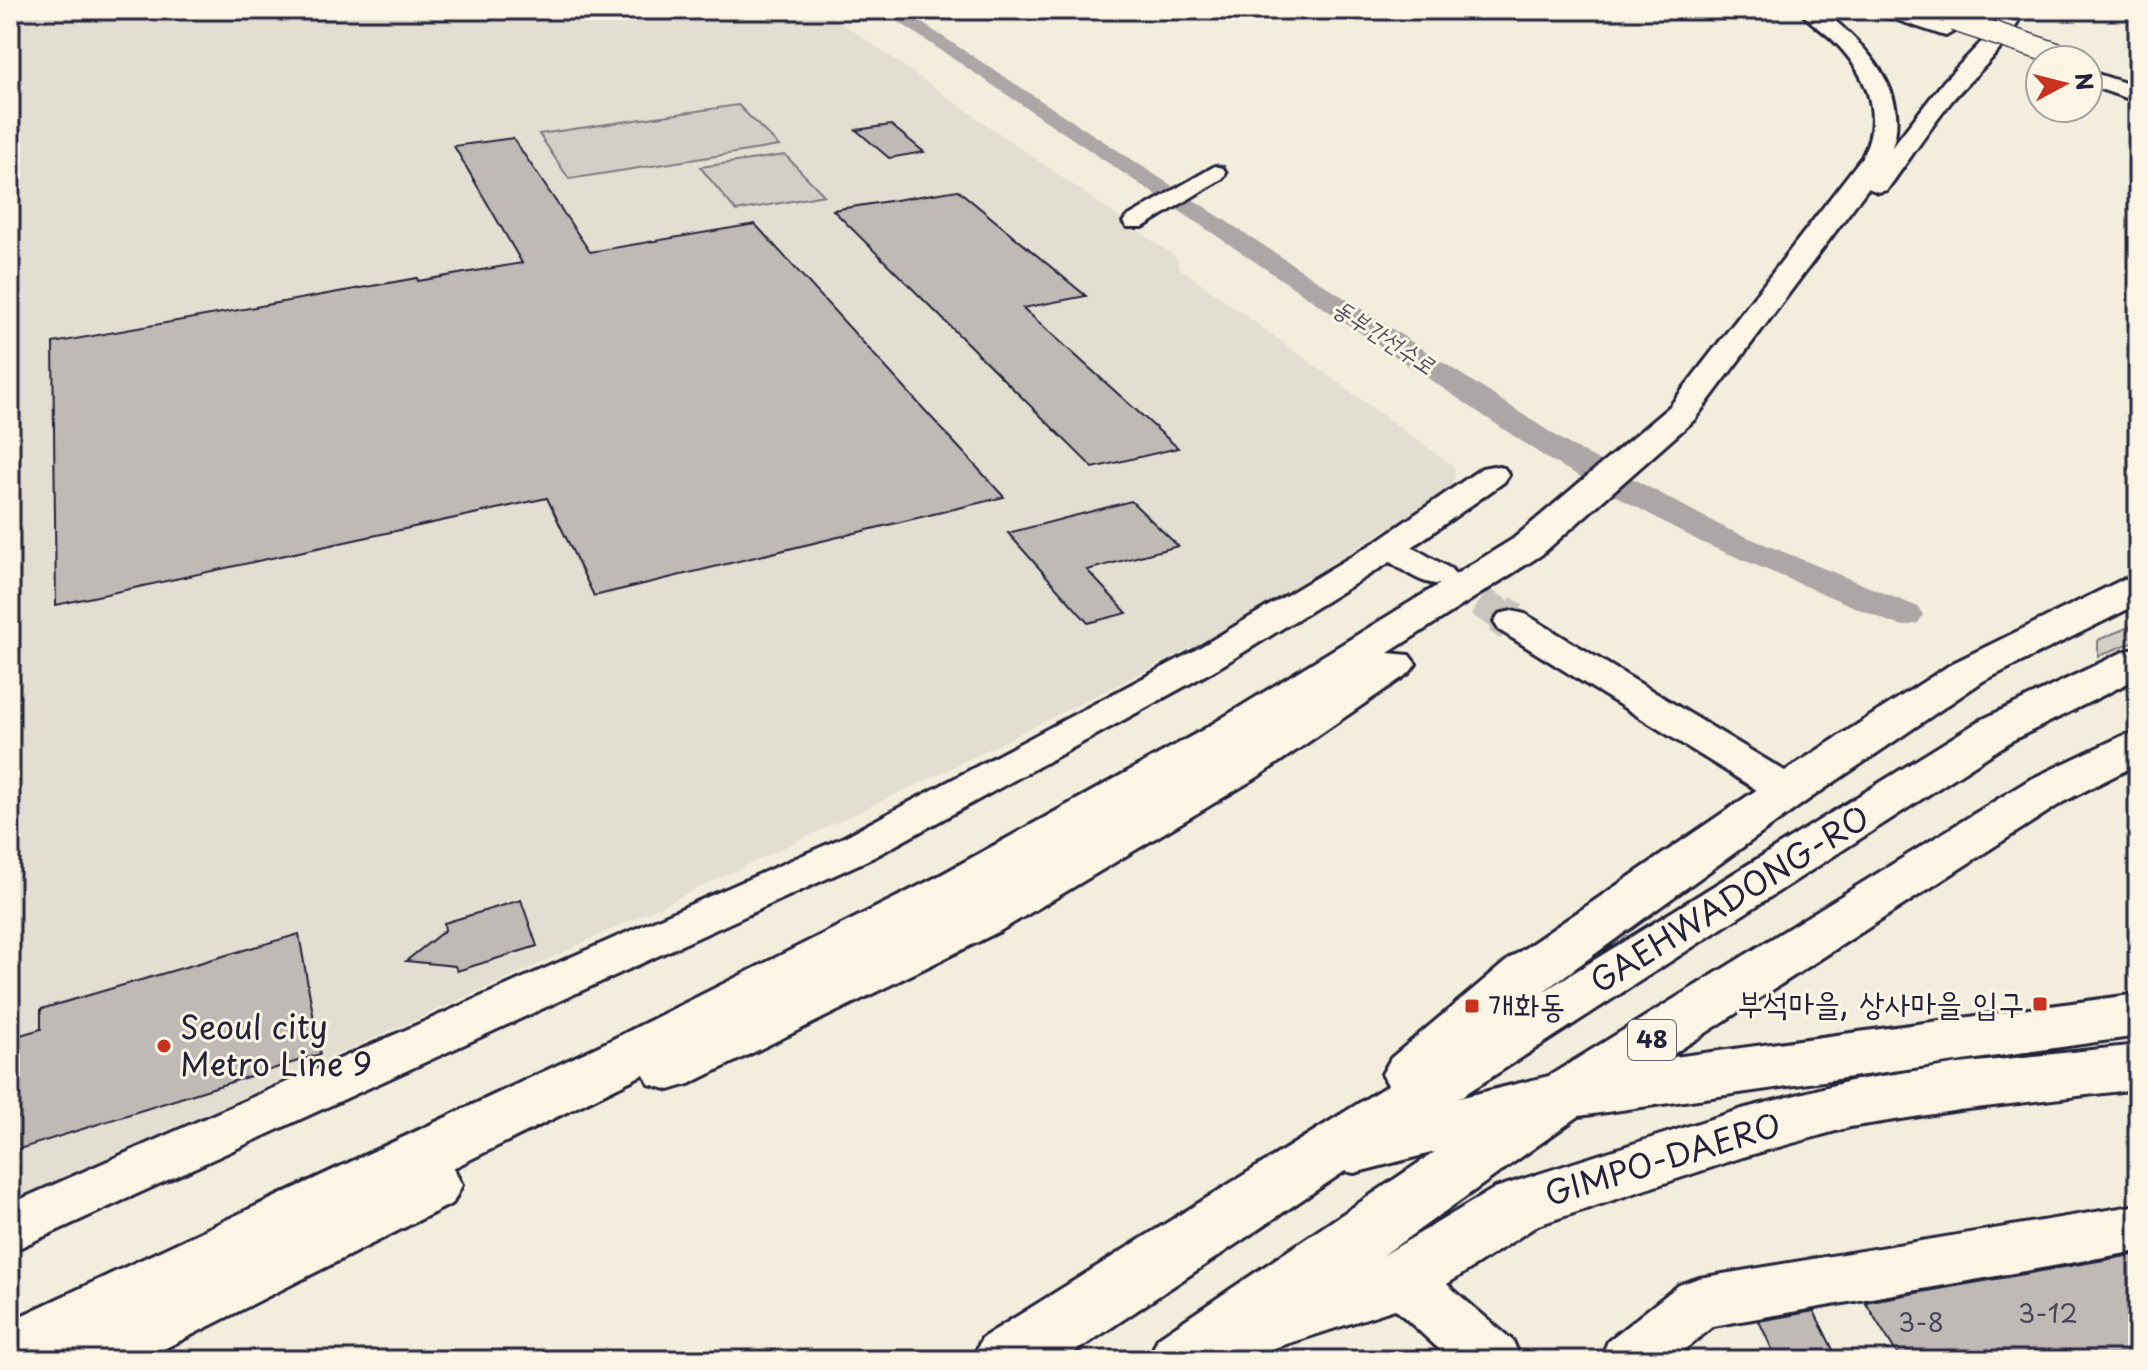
<svg xmlns="http://www.w3.org/2000/svg" width="2148" height="1370" viewBox="0 0 2148 1370" font-family="'Playpen Sans','Poor Story',sans-serif">
	<rect width="100%" height="100%" fill="#f3edde"/>
	<filter id="ink" filterUnits="userSpaceOnUse"><feTurbulence type="fractalNoise" baseFrequency=".0125" numOctaves="2"/><feDisplacementMap in="SourceGraphic" scale="16" xChannelSelector="R" yChannelSelector="G"/><feConvolveMatrix kernelMatrix="1 2 1 2 8 2 1 2 1" color-interpolation-filters="sRGB"/></filter>
	<g filter="url(#ink)">
		<!-- built -->
		<path fill="#e3ded2" d="M10,10H823L1176,257L1180,268L1454,467L1455,476L1448,490L1223,632L945,771L522,972L10,1201Z"/>
		<!-- green -->
		<g fill="#d4cfc6" stroke="#7b7880" stroke-width="2">
			<path d="M738,105L779,146L569,179L539,134Z"/>
			<path d="M785,155L824,195L736,211L700,167Z"/>
			<path d="M2138,623V640L2098,656V640Z"/>
		</g>
		<g fill="none" stroke-linecap="round" stroke-linejoin="round">
			<!-- canal -->
			<path fill="#aca7a6" fill-rule="evenodd" d="M881,10H902L1570,445L1725,528L1918,607L1923,615L1918,623L1905,626L1892,623L1701,542L1548,459Z"/>
		</g>
		<!-- building -->
		<g fill="#bfbab6" stroke="#22223b" stroke-width="2">
			<path d="M891,125L924,152L889,158L856,130Z"/>
			<path d="M513,138L590,252L755,224L1004,497L594,596L547,498L56,605L53,343L417,278L418,281L522,263L454,146Z"/>
			<path d="M958,190L1086,296L1023,308L1178,448L1093,468L833,210Z"/>
			<path d="M1131,501L1178,546L1087,570L1127,613L1088,623L1008,533Z"/>
			<path d="M521,900L537,946L457,971L455,966L406,961L445,930L444,923Z"/>
			<path d="M299,934L320,1054L10,1152V1038L41,1029V1009Z"/>
			<path d="M2138,1254V1360H1901L1865,1302Z"/>
			<path d="M1814,1311L1838,1360H1777L1759,1321Z"/>
		</g>
		<g fill="none" stroke-linecap="round" stroke-linejoin="round">
			<!-- street-tunnel-far1 -->
			<path stroke="#c9c4bd" stroke-width="32" stroke-dasharray="32 16" stroke-linecap="butt" d="M1439,576L1503,616"/>
			<!-- street-tunnel -->
			<path stroke="#c9c4bd" stroke-width="41" stroke-dasharray="41 20" stroke-linecap="butt" d="M1500,614L1512,622"/>
			<defs>
				<g id="street">
					<path d="M1215,166L1223,168L1226,173L1223,178L1143,227H1127L1123,222L1127,217Z"/>
					<path d="M1493,466L1504,468L1509,475L1504,482L1412,547L1451,569L1456,576L1451,583C1428,589 1409,574 1390,562L1218,668L874,857L10,1252V1204L844,837L1192,652L1377,541L1482,468Z"/>
					<path d="M1512,611L1525,614L1803,782L1809,791L1803,800L1788,804L1773,800L1499,630L1494,622L1499,614Z"/>
					<path d="M2138,1205V1251L1713,1326L1672,1360H1600L1608,1341L1679,1285L1699,1278Z"/>
					<path d="M1401,1255L1421,1262L1513,1341L1521,1360H1451L1381,1296L1373,1279L1381,1262Z"/>
				</g>
				<path id="primary" d="M2138,576V604L1983,681L1805,802L1541,993L1981,720L2123,652L2138,648V678L2013,740L1459,1098L1549,1076L2029,780L2122,736L2138,732V764L2063,802L1667,1058L2138,994V1036L1579,1116L1382,1256L1495,1188L1742,1109L1850,1081L1959,1064L2138,1045V1089L1959,1110L1850,1127L1743,1157L1538,1225L1424,1299L1401,1307L1259,1353L1251,1350L1237,1360H1148L1158,1338L1435,1152L1354,1173L1345,1171L1063,1360H972L982,1338L1388,1085L1382,1074L1391,1058L1509,959L1771,780L1953,663L2124,579Z"/>
				<g id="highway">
					<path d="M1799,10H1822C1862,42 1912,90 1892,147L1944,81L1993,30L2001,10H2021C2018,40 1969,79 1950,103C1928,131 1908,161 1887,190L1878,192L1868,188L1694,420L1541,555L1388,653L1409,655L1416,664L1409,673L1256,778L1000,931L689,1084L669,1090L649,1084L644,1074L453,1168L462,1185L453,1203L142,1360H10V1321L607,1042L935,878L1201,731L1513,539L1670,406L1862,157C1885,113 1865,71 1832,39C1821,29 1808,21 1799,10Z"/>
					<path d="M1876,10H1906L1953,26L1956,30L1946,36L1939,34L1879,14Z"/>
					<path d="M2088,71L2138,87V102L2088,85Z"/>
				</g>
			</defs>
			<!-- street casing -->
			<use href="#street" stroke="#22223b" stroke-width="6"/>
			<!-- primary casing -->
			<use href="#primary" stroke="#22223b" stroke-width="6"/>
			<!-- highway casing -->
			<use href="#highway" stroke="#22223b" stroke-width="6"/>
			<!-- street -->
			<use href="#street" fill="#fcf5e5" fill-rule="evenodd"/>
			<!-- primary -->
			<use href="#primary" fill="#fcf5e5" fill-rule="evenodd"/>
			<!-- highway -->
			<use href="#highway" fill="#fcf5e5" fill-rule="evenodd"/>
			<defs>
				<path id="highway-bridge" d="M1954,20L2075,60"/>
			</defs>
			<!-- highway-bridge casing -->
			<use href="#highway-bridge" stroke="#22223b" stroke-width="25" stroke-linecap="butt"/>
			<!-- highway-bridge -->
			<use href="#highway-bridge" stroke="#fcf5e5" stroke-width="22"/>
		</g>
	</g>
	<!-- markers -->
	<g fill="#c8321e" stroke="#fcf5e5" stroke-width="3">
		<rect x="2032" y="996" width="16" height="16" rx="4"/>
		<rect x="1464" y="998" width="16" height="16" rx="4"/>
		<circle cx="164" cy="1046" r="8"/>
	</g>
	<g text-anchor="middle" stroke-width="6" stroke-linejoin="round" paint-order="stroke">
		<!-- far-water labels -->
		<g font-size="24" font-style="italic" fill="#525160" stroke="#fcf5e5">
			<text transform="translate(1384 337) rotate(33)" y="8">동부간선수로</text>
		</g>
		<!-- shield labels -->
		<rect fill="#fcf5e5" stroke="#63616e" stroke-width="2" x="1628" y="1020" width="48" height="40" rx="6"/>
		<g font-size="24" font-weight="bold" fill="#22223b">
			<text x="1652" y="1048">48</text>
		</g>
		<!-- near-number labels -->
		<g font-size="26" fill="#49485a">
			<text x="2048" y="1323">3-12</text>
			<text x="1921" y="1332">3-8</text>
		</g>
		<!-- near-street labels -->
		<g font-size="32" fill="#22223b" stroke="#fcf5e5">
			<text transform="translate(1730 900) rotate(-32)" y="11">GAEHWADONG-RO</text>
			<text transform="translate(1663 1160) rotate(-17)" y="11">GIMPO-DAERO</text>
		</g>
		<!-- near-poi labels -->
		<g font-size="32" fill="#22223b" stroke="#fcf5e5" text-anchor="start">
			<text x="2024" y="1015" text-anchor="end">부석마을, 상사마을 입구</text>
			<text x="1488" y="1017">개화동</text>
			<text x="180" y="1039">Seoul city<tspan x="180" dy="37">Metro Line 9</tspan></text>
		</g>
	</g>
	<!-- margin -->
	<rect width="2148" height="1370" fill="none" stroke="#fcf5e5" stroke-width="40"/>
	<rect x="20" y="20" width="2108" height="1330" fill="none" stroke="#22223b" stroke-width="3" filter="url(#ink)"/>
	<!-- north arrow -->
	<g transform="translate(2064 84) rotate(83)"><circle r="38" fill="#fcf5e5" stroke="#a5a1a1" stroke-width="2"/>
	<path d="M0-6L14 30L0 20L-14 30Z" fill="#c8321e"/>
	<text y="-12" font-size="22" font-weight="bold" text-anchor="middle" fill="#22223b">N</text>
	</g>
</svg>
